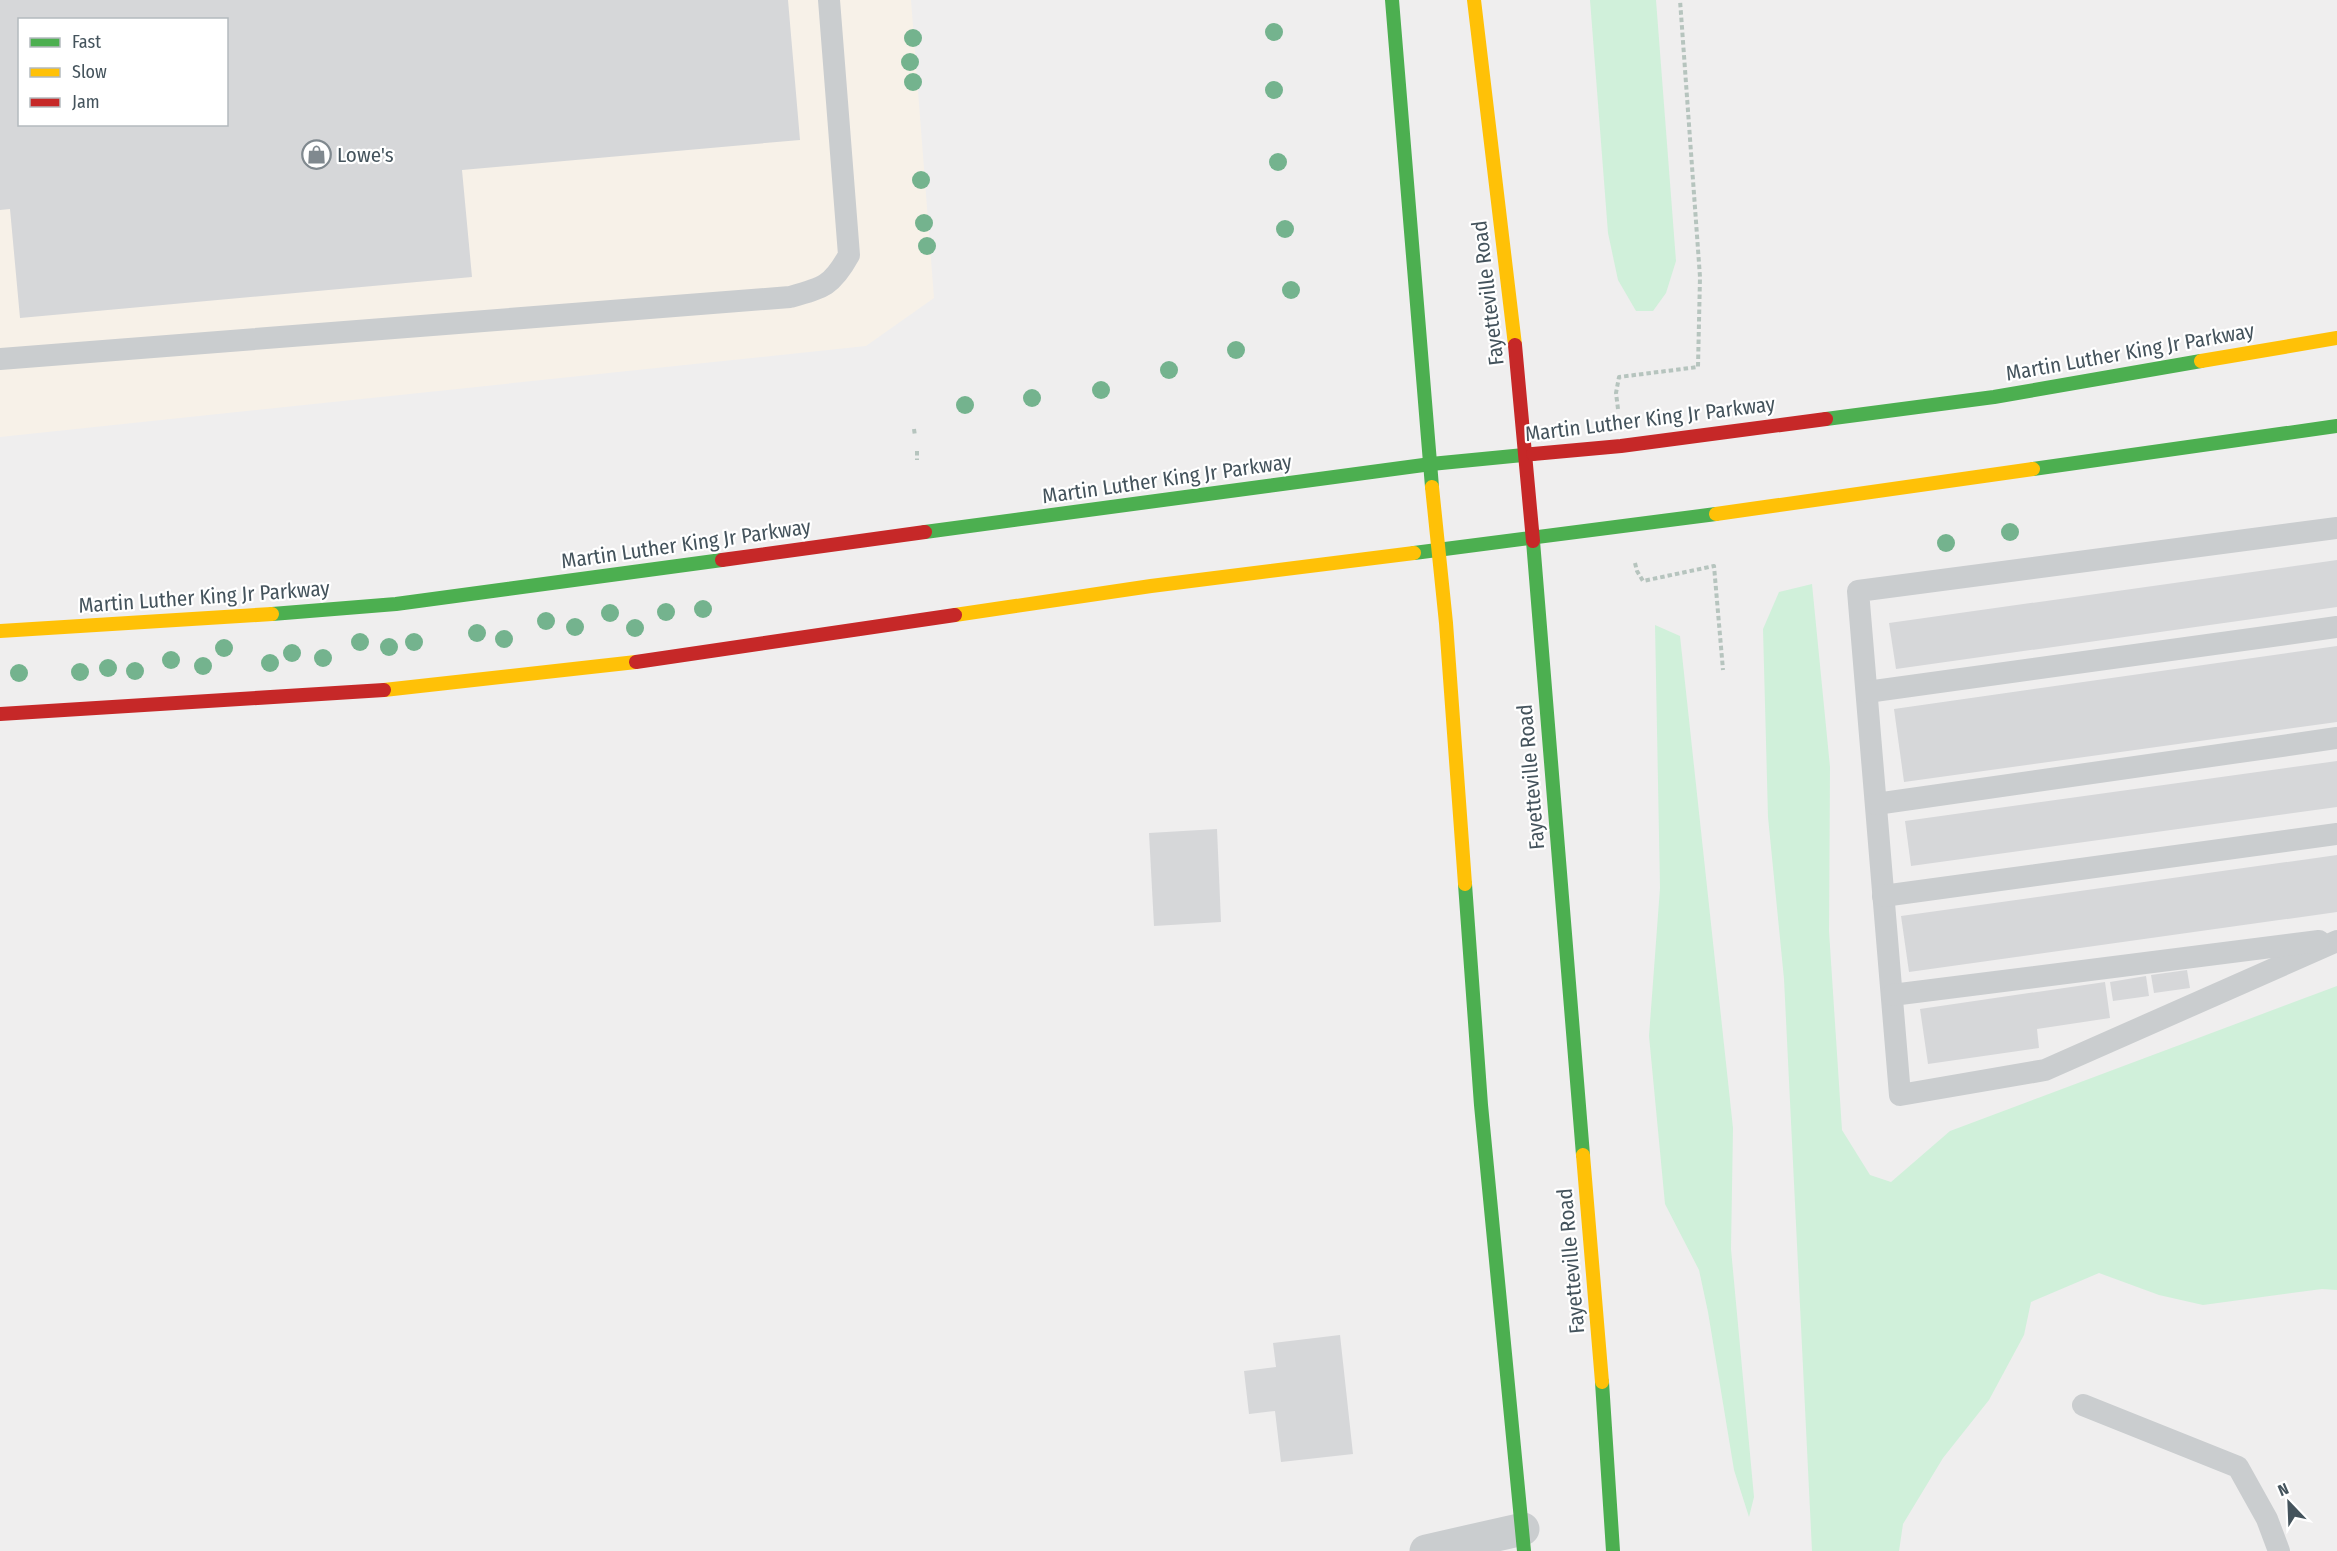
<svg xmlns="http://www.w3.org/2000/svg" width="2337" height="1551" viewBox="0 0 2337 1551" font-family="'Fira Sans Condensed',sans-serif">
	<rect width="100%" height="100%" fill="#efeeee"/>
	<!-- commercial -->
	<path fill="#f7f1e8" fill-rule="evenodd" d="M0,0H911L934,298L866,346L0,437ZM20,20H226V124H20Z"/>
	<!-- green -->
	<g fill="#d0f0da">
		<path d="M1590,0H1656L1676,261L1666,293L1653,311H1636L1618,280L1608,233Z"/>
		<path d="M1812,584L1830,767L1829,931L1842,1130L1870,1175L1891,1182L1950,1131L2337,986V1290L2322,1289L2203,1305L2159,1295L2099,1273L2031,1302L2024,1335L1989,1400L1943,1458L1903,1524L1899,1551H1812L1784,979L1768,817L1763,629L1779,592Z"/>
		<path d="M1655,625L1680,636L1733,1128L1731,1249L1754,1497L1749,1517L1734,1470L1708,1312L1699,1270L1665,1204L1649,1036L1660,888Z"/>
	</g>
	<!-- building -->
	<g fill="#d6d7d9" fill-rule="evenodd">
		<path d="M0,0H788L800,140L462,170L472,277L20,318L10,209L0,210ZM20,20H226V124H20Z"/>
		<path d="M2337,560V607L1896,669L1889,623Z"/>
		<path d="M2337,646V722L1904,782L1894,709Z"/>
		<path d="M2337,761V807L1911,866L1905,821Z"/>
		<path d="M1217,829L1221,922L1154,926L1149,833Z"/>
		<path d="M2337,855V912L1909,972L1901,916Z"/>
		<path d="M2187,970L2190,988L2154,993L2151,975Z"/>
		<path d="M2146,976L2149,996L2113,1001L2110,982Z"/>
		<path d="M2105,982L2110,1018L2037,1029L2039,1048L1928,1064L1920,1009Z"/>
		<path d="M1340,1335L1353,1454L1281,1462L1275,1411L1249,1414L1244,1371L1276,1367L1273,1343Z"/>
	</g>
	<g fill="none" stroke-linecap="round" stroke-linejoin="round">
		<!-- path -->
		<g stroke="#b6c4be" stroke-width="4" stroke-dasharray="4.5 3" stroke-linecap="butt">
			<path d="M1618,409L1616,393L1619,377L1698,367L1700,277L1680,0"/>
			<path d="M914,429L915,436"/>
			<path d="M917,451V460"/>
			<path d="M1635,563L1637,571L1643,581L1714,566L1723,670"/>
		</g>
		<!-- lane -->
		<g stroke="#cacdcf" stroke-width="22">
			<path d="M0,359L790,297C823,288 832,286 849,255L829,0"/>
			<path d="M2337,528L1858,591L1900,1095L2045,1070L2337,941"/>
			<path d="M1867,692L2337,627"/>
			<path d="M1876,804L2337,738"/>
			<path d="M1883,896L2337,834"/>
			<path d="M1892,995L2319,941"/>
			<path d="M2083,1405L2238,1467L2267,1519L2279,1551"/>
		</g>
		<!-- street -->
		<path stroke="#cacdcf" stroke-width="33" d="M1426,1551L1523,1529"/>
		<!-- fast -->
		<g stroke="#4caf50" stroke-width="14">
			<path d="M1392,0L1432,487"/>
			<path d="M1826,419L1994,397L2201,361"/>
			<path d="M2033,469L2337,426"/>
			<path d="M925,532L1431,464L1533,454"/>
			<path d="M1533,541L1583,1155"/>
			<path d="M1414,553L1716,514"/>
			<path d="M272,614L396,604L722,560"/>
			<path d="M1465,884L1481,1105L1524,1551"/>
			<path d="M1602,1382L1613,1551"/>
		</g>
		<!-- slow -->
		<g stroke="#ffc107" stroke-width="14">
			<path d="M1474,0L1515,345"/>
			<path d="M2201,361L2337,338"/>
			<path d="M1432,487L1446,623L1465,884"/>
			<path d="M1716,514L2033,469"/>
			<path d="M955,615L1151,586L1414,553"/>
			<path d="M0,631L272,614"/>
			<path d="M384,690L636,662"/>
			<path d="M1583,1155L1602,1382"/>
		</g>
		<!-- jam -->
		<g stroke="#c62828" stroke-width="14">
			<path d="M1515,345L1533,541"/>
			<path d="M1533,454L1621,446L1826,419"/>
			<path d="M722,560L925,532"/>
			<path d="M636,662L955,615"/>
			<path d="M0,714L384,690"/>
		</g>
	</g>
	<!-- trees -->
	<g fill="#74b38e">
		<circle cx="1274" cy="32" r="9"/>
		<circle cx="913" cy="38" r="9"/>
		<circle cx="910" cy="62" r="9"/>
		<circle cx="913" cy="82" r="9"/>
		<circle cx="1274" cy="90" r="9"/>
		<circle cx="1278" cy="162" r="9"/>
		<circle cx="921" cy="180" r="9"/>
		<circle cx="924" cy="223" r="9"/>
		<circle cx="1285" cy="229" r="9"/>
		<circle cx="927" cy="246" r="9"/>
		<circle cx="1291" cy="290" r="9"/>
		<circle cx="1236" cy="350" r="9"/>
		<circle cx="1169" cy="370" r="9"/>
		<circle cx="1101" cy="390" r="9"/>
		<circle cx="1032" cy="398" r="9"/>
		<circle cx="965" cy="405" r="9"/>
		<circle cx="2010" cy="532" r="9"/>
		<circle cx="1946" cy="543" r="9"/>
		<circle cx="703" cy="609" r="9"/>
		<circle cx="666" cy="612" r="9"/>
		<circle cx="610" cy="613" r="9"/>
		<circle cx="546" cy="621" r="9"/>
		<circle cx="575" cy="627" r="9"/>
		<circle cx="635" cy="628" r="9"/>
		<circle cx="477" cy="633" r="9"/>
		<circle cx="504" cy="639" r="9"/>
		<circle cx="360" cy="642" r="9"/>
		<circle cx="414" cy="642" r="9"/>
		<circle cx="389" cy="647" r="9"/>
		<circle cx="224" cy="648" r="9"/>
		<circle cx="292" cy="653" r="9"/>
		<circle cx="323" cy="658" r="9"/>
		<circle cx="171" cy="660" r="9"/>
		<circle cx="270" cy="663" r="9"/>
		<circle cx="203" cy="666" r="9"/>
		<circle cx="108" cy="668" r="9"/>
		<circle cx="135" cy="671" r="9"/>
		<circle cx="80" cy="672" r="9"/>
		<circle cx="19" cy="673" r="9"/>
	</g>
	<!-- icons -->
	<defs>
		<symbol id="shop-ring" viewBox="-11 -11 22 22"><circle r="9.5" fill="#fff" stroke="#80898f" stroke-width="1.5"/><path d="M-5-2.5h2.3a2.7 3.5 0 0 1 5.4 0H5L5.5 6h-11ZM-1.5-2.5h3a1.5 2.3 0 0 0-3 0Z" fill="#80898f"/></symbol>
	</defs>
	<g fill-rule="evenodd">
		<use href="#shop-ring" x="300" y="138" width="33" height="33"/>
	</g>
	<g text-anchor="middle" stroke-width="4.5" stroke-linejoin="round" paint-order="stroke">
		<!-- poi labels -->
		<g font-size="21" fill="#44535c" stroke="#fff" text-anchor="start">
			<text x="337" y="162">Lowe's</text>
		</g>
		<!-- street labels -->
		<g font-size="21" fill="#44535c" stroke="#fff">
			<text transform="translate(1488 293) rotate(-97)" y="7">Fayetteville Road</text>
			<text transform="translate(2130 352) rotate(-10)" y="7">Martin Luther King Jr Parkway</text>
			<text transform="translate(1650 419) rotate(-7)" y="7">Martin Luther King Jr Parkway</text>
			<text transform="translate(1167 479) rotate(-8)" y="7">Martin Luther King Jr Parkway</text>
			<text transform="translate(686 544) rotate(-8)" y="7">Martin Luther King Jr Parkway</text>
			<text transform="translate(204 597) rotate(-4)" y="7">Martin Luther King Jr Parkway</text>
			<text transform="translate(1531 777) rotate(-95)" y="7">Fayetteville Road</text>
			<text transform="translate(1571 1261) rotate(-95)" y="7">Fayetteville Road</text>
		</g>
	</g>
	<!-- legend -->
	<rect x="18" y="18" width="210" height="108" fill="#ffffff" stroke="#b4babe" stroke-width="1.5"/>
	<rect x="30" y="38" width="30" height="9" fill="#4caf50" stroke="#b4babe" stroke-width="1.5"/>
	<text x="72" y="48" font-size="18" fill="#44535c">Fast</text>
	<rect x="30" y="68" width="30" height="9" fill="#ffc107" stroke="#b4babe" stroke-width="1.5"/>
	<text x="72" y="78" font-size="18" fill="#44535c">Slow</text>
	<rect x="30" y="98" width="30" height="9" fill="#c62828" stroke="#b4babe" stroke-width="1.5"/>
	<text x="72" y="108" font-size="18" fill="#44535c">Jam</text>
	<!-- north arrow -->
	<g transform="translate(2289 1503) rotate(337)" stroke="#ffffff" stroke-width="4.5" paint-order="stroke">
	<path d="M0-4.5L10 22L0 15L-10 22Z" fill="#44535c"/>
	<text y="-9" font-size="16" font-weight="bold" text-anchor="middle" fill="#44535c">N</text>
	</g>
</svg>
